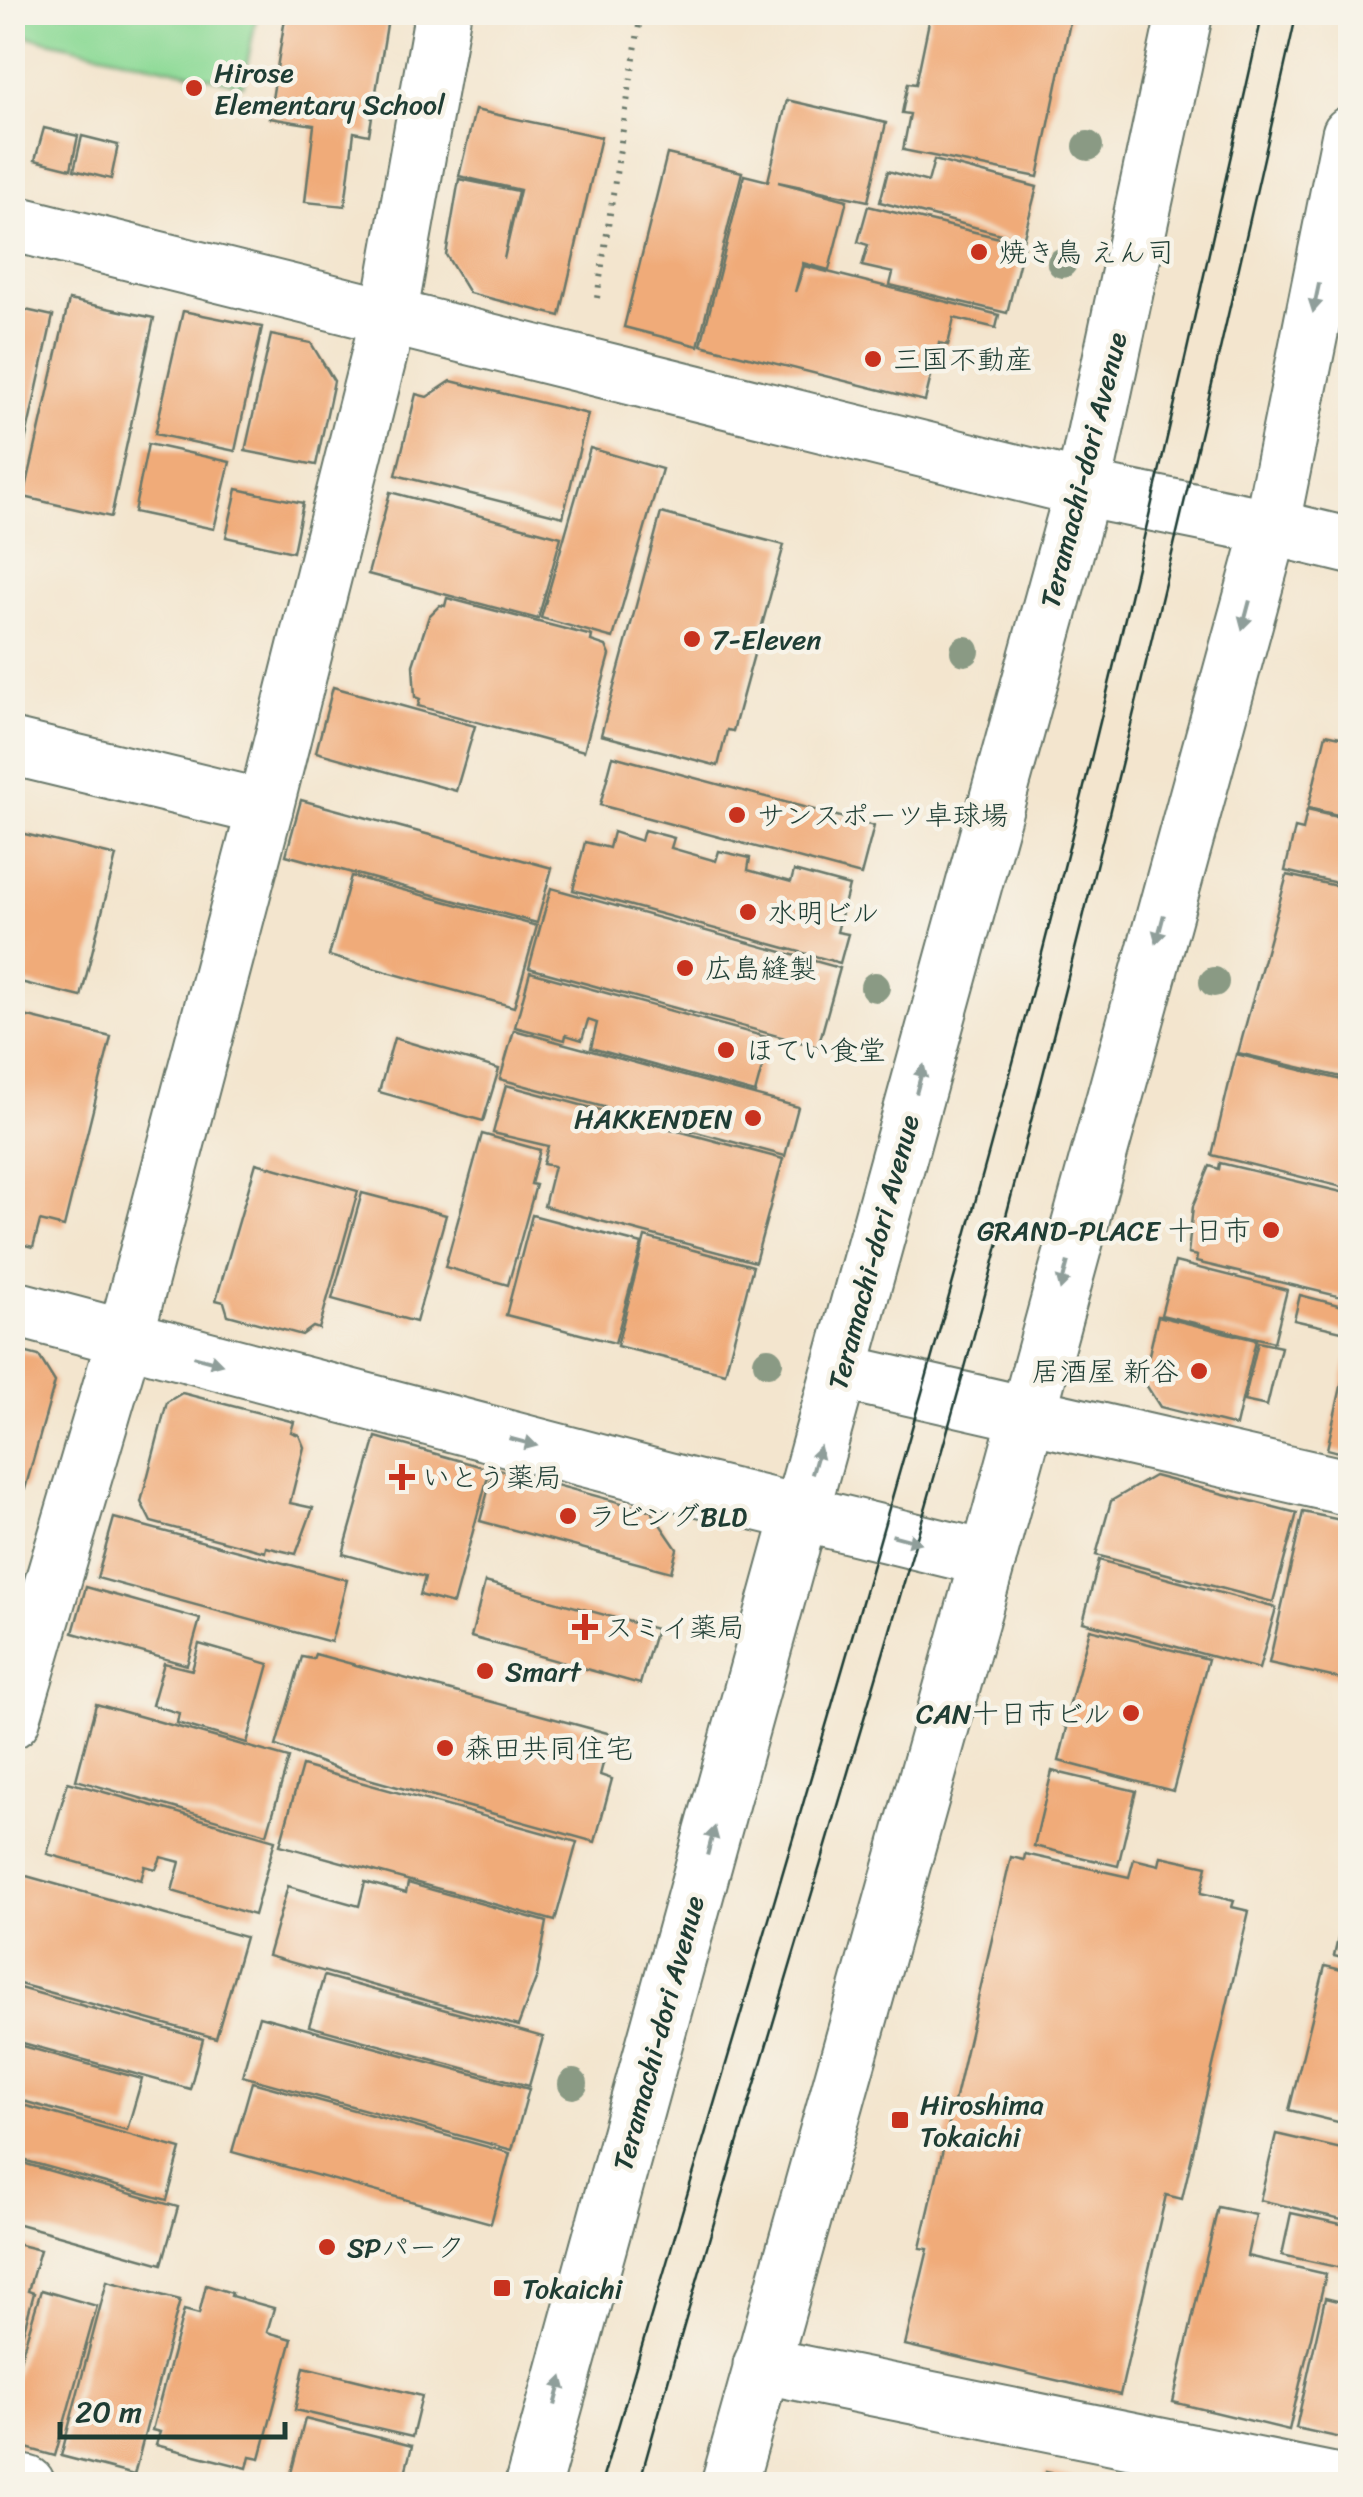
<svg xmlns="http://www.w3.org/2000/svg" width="1363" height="2497" viewBox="0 0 1363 2497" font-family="Sriracha,'Klee One',sans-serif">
	<rect width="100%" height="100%" fill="#f7f3e8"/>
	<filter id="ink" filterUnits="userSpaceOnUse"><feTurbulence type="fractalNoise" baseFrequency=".01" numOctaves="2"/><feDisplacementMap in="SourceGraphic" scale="20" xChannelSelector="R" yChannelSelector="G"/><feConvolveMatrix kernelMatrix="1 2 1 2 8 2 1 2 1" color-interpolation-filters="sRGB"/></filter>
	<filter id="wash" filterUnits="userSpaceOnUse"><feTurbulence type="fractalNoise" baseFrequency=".0048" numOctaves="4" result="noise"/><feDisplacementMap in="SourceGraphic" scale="40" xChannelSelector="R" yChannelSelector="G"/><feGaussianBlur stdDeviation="2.25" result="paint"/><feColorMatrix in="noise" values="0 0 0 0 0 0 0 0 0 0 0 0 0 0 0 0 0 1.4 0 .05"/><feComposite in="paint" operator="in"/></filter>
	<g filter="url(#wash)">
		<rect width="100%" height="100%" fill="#f3e5ce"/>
		<!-- green -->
		<path fill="#8eda97" stroke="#568c66" stroke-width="2.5" d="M13,12H257V13L243,85L13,33Z"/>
		<g id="blocks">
			<!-- building -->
			<g fill="#f0ab79">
				<path d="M286,12H389L369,135L354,132L345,206L305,202L314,125L269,118Z"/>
				<path d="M931,12H1072L1038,177L903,150L910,114L902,113L908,83L916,84Z"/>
				<path d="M787,100L886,123L868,201L778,182L847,200L829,270L803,263L795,292L804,266L999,315L996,328L954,318L948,345L939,343L925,401L701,345L744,175L768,181Z"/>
				<path d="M475,110L601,137L560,316L469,293L446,255L459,179L518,191L504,259L520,190L459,176Z"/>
				<path d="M44,128L78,136L71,169L35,160Z"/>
				<path d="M82,136L118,145L111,179L74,170Z"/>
				<path d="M667,154L742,172L698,346L624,327Z"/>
				<path d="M934,160L1037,187L1023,240L880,202L888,171L928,182Z"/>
				<path d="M868,206L1024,244L1007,313L890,285L893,273L862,266L868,245L858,242Z"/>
				<path d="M69,300L154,318L111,517L24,497Z"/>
				<path d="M12,307L53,316L23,451L12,448Z"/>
				<path d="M183,311L262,327L235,451L155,434Z"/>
				<path d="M271,335L311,343L334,381L316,465L245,451Z"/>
				<path d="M451,381L588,414L563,517L396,475L416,394L427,397Z"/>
				<path d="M148,444L230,462L214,529L134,512Z"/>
				<path d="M590,448L662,469L613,638L541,618Z"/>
				<path d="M237,489L303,503L293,552L226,537Z"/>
				<path d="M390,492L561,537L538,619L368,574Z"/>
				<path d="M661,513L784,545L733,731L727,730L718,766L601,735Z"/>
				<path d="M447,598L592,636L591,641L606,646L610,655L584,751L418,706L420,699L415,697L413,665L429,616L440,605L445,606Z"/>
				<path d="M333,687L475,726L456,791L316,752Z"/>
				<path d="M1326,734L1350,739V818L1308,808Z"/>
				<path d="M613,756L874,826L861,875L600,805Z"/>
				<path d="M301,800L552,868L537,923L286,855Z"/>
				<path d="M1307,810L1350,820V886L1285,871L1295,828L1303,830Z"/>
				<path d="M644,830L674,838L671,848L716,861L719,851L750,858L748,870L791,882L794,871L849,886L837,932L848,934L840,963L573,890L585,842L609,848L613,832L641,841Z"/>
				<path d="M12,831L116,856L81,997L12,980Z"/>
				<path d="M1287,875L1350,889V1079L1238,1053Z"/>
				<path d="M351,876L537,926L514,1007L329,956Z"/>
				<path d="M551,888L840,968L818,1047L529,968Z"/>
				<path d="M530,972L770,1038L755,1093L591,1048L597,1023L588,1020L582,1040L566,1035L565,1040L515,1027Z"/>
				<path d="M12,1013L111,1037L64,1227L40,1221L33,1247L12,1242Z"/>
				<path d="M514,1030L798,1107L785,1156L500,1079Z"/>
				<path d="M394,1038L499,1069L483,1121L379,1092Z"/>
				<path d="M1236,1054L1350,1082V1189L1212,1155Z"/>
				<path d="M506,1085L783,1159L755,1262L544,1206L554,1166L543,1164L548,1146L493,1133Z"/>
				<path d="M482,1134L540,1150L531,1184L536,1185L508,1285L445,1267Z"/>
				<path d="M256,1163L358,1191L319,1329L313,1327L302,1335L228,1315L224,1302L216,1300Z"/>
				<path d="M1220,1163L1350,1194V1299L1196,1262L1197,1256L1188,1254L1193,1206L1210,1166L1219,1169Z"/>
				<path d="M362,1193L446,1215L416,1322L332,1299Z"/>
				<path d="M532,1215L642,1244L615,1343L506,1315Z"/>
				<path d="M645,1237L753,1266L725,1373L617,1346Z"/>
				<path d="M1175,1262L1287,1290L1274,1342L1161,1315Z"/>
				<path d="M1300,1295L1350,1308V1333L1294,1320Z"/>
				<path d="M1158,1316L1256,1340L1236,1426L1160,1407L1143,1380Z"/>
				<path d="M1258,1342L1281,1347L1267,1406L1244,1401Z"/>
				<path d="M12,1349L39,1356L55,1382L25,1489L12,1486Z"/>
				<path d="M1349,1351L1350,1352V1455L1327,1449Z"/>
				<path d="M182,1393L294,1422L291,1432L299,1435L304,1447L290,1503L313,1508L296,1554L266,1547L265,1552L151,1522L141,1502L167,1402Z"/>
				<path d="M376,1437L490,1469L453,1604L420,1595L425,1577L343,1554Z"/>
				<path d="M494,1468L651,1511L677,1549L671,1572L480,1521Z"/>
				<path d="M1154,1476L1297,1513L1273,1602L1096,1555L1111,1501Z"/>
				<path d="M1303,1512L1350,1522V1681L1269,1663Z"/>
				<path d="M114,1518L347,1580L331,1642L97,1578Z"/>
				<path d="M1099,1560L1276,1608L1259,1669L1083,1622Z"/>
				<path d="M485,1582L656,1629L640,1684L471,1637Z"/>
				<path d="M86,1587L200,1619L187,1665L73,1633Z"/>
				<path d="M1090,1629L1208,1659L1173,1791L1059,1761L1067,1728L1064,1726Z"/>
				<path d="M199,1644L269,1664L247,1743L177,1723L179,1713L152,1705L164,1663L192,1670Z"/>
				<path d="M315,1654L611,1734L600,1775L612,1779L595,1842L351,1774L276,1746L302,1657L313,1659Z"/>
				<path d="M96,1704L289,1758L267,1834L76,1780Z"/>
				<path d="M302,1766L577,1842L555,1921L280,1845Z"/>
				<path d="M1052,1771L1136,1791L1118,1866L1034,1846Z"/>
				<path d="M68,1782L275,1840L254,1915L172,1891L180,1862L161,1857L156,1869L145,1866L141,1880L47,1854Z"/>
				<path d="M1025,1854L1129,1877L1134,1859L1159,1865L1161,1856L1207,1866L1201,1893L1234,1901L1232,1907L1249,1911L1182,2199L1166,2195L1120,2395L905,2345L928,2249L920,2248L1011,1857L1024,1860Z"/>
				<path d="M12,1872L245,1937L216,2038L12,1982Z"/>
				<path d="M365,1882L406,1893L408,1883L547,1922L537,1976L518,2026L268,1956L288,1886L359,1906Z"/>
				<path d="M1345,1908L1350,1910V1960L1334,1956Z"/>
				<path d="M1325,1966L1350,1972V2125L1289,2110Z"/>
				<path d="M324,1976L543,2037L529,2086L309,2026Z"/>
				<path d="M12,1986L203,2039L190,2089L12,2040Z"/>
				<path d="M259,2016L529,2089L512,2150L242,2076Z"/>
				<path d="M12,2043L142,2079L127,2130L12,2098Z"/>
				<path d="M252,2082L510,2153L491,2223L232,2152Z"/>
				<path d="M12,2102L181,2149L167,2200L12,2157Z"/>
				<path d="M1276,2134L1350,2151V2221L1260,2200Z"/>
				<path d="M12,2160L178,2207L162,2264L12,2222Z"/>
				<path d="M1218,2207L1256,2215L1247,2256L1326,2274L1289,2430L1173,2402Z"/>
				<path d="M1291,2213L1350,2226V2270L1282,2255Z"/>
				<path d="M12,2243L40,2250L28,2291L34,2293L14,2366Z"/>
				<path d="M107,2281L180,2300L134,2475L61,2456Z"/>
				<path d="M206,2285L232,2293L231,2296L274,2308L267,2332L292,2339L260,2458L250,2456L247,2468L156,2445L160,2432L152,2430L184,2310L199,2314Z"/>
				<path d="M41,2290L97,2306L55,2456L12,2444V2387Z"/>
				<path d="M1325,2298L1350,2304V2440L1296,2428Z"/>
				<path d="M304,2367L422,2396L412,2437L295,2410Z"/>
				<path d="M305,2419L412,2446L402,2484H303L289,2481Z"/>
				<path d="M1046,2472L1098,2483V2484H1044Z"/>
			</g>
		</g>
	</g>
	<g filter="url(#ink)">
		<use href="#blocks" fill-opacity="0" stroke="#69786a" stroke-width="2.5"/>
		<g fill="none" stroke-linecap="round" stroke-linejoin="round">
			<defs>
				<g id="street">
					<path d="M12,223L1083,489L1271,527L1350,546"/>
					<path d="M12,747L265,808"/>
					<path d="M12,1308L689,1486L988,1559"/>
					<path d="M841,1372L1350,1488"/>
					<path d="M12,1720L125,1338L265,808L389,316L443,12"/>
					<path d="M761,2365L1348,2484"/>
					<path d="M12,2481L27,2484"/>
				</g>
				<g id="highway">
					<path d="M533,2484L1083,489L1185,12"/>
					<path d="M729,2484L988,1559L1271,527L1350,134"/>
				</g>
			</defs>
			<!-- street casing -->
			<use href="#street" stroke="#69786a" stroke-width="59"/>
			<!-- highway casing -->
			<use href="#highway" stroke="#69786a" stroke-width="59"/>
			<!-- path -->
			<path stroke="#69786a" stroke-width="6" stroke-dasharray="2.5 8" stroke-linecap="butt" d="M597,298L641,12"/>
			<!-- street -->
			<use href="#street" stroke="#fff" stroke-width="55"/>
			<!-- highway -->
			<use href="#highway" stroke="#fff" stroke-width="55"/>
			<!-- tram -->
			<g stroke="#1f3d34" stroke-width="2.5">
				<path d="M601,2484C746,1995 895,1507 1026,1014C1114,682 1188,347 1263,12"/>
				<path d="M639,2484C750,2084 879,1688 987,1287C1101,864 1201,439 1297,12"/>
			</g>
		</g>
		<!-- trees -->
		<g fill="#8a9a84">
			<circle cx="1088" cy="146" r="15"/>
			<circle cx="1062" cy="263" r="15"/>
			<circle cx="965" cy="651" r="15"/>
			<circle cx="1214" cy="982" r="15"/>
			<circle cx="875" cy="987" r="15"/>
			<circle cx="768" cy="1362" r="15"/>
			<circle cx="573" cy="2084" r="15"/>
		</g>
		<!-- one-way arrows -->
		<defs><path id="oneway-solid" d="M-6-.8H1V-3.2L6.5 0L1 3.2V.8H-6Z" transform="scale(2.5)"/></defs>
		<g fill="#8f9e9a">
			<use href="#oneway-solid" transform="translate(1316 298) rotate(102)"/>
			<use href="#oneway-solid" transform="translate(1246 615) rotate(105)"/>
			<use href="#oneway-solid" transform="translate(1160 929) rotate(105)"/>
			<use href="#oneway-solid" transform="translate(920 1079) rotate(-75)"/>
			<use href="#oneway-solid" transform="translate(1064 1276) rotate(105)"/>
			<use href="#oneway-solid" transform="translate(208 1360) rotate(15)"/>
			<use href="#oneway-solid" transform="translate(523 1442) rotate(15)"/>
			<use href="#oneway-solid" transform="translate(816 1460) rotate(-74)"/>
			<use href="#oneway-solid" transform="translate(906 1539) rotate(15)"/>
			<use href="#oneway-solid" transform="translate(711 1841) rotate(-75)"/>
			<use href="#oneway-solid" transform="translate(559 2391) rotate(-75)"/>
		</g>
	</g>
	<!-- markers -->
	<g fill="#c8321e" stroke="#f7f3e8" stroke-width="4">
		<circle cx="194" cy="88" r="10"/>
		<circle cx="979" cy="252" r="10"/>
		<circle cx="873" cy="359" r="10"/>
		<circle cx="692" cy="639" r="10"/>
		<circle cx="737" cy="815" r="10"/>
		<circle cx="748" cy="912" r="10"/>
		<circle cx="685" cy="968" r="10"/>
		<circle cx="726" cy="1050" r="10"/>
		<circle cx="753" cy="1118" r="10"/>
		<circle cx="1271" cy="1230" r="10"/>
		<circle cx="1199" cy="1371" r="10"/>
		<path d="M397 1462h10v10h10v10h-10v10h-10v-10h-10v-10h10z"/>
		<circle cx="568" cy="1516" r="10"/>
		<path d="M580 1612h10v10h10v10h-10v10h-10v-10h-10v-10h10z"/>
		<circle cx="485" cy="1671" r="10"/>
		<circle cx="1131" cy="1713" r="10"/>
		<circle cx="445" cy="1748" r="10"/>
		<rect x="890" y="2110" width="20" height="20" rx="5"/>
		<circle cx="327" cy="2247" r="10"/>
		<rect x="492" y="2278" width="20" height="20" rx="5"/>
	</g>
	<g text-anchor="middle" stroke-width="9" stroke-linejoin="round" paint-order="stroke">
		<!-- poi labels -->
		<g font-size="28" fill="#1f3d34" stroke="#f7f3e8" text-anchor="start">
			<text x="214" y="82">Hirose<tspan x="214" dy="32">Elementary School</tspan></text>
			<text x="999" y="262">焼き鳥 えん司</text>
			<text x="893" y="369">三国不動産</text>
			<text x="712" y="649">7-Eleven</text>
			<text x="757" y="825">サンスポーツ卓球場</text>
			<text x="768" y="922">水明ビル</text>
			<text x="705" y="978">広島縫製</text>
			<text x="746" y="1060">ほてい食堂</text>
			<text x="733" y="1128" text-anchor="end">HAKKENDEN</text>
			<text x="1251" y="1240" text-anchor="end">GRAND-PLACE 十日市</text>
			<text x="1179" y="1381" text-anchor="end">居酒屋 新谷</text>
			<text x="422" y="1487">いとう薬局</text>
			<text x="588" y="1526">ラビングBLD</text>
			<text x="605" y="1637">スミイ薬局</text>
			<text x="505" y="1681">Smart</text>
			<text x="1111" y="1723" text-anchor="end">CAN十日市ビル</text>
			<text x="465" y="1758">森田共同住宅</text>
			<text x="920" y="2114">Hiroshima<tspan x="920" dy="32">Tokaichi</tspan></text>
			<text x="347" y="2257">SPパーク</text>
			<text x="522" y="2298">Tokaichi</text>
		</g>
		<!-- street labels -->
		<g font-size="28" fill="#1f3d34" stroke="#f7f3e8">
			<text transform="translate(1083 470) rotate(-76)" y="10">Teramachi-dori Avenue</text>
			<text transform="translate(873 1252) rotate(-75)" y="10">Teramachi-dori Avenue</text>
			<text transform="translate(658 2033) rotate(-75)" y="10">Teramachi-dori Avenue</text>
		</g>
	</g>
	<!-- margin -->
	<rect width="1363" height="2497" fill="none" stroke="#f7f3e8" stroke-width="50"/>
	<!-- scale -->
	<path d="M60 2422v15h225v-15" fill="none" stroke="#1f3d34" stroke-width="5"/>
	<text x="75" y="2422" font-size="30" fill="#1f3d34" stroke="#f7f3e8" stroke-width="8" paint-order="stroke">20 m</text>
</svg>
